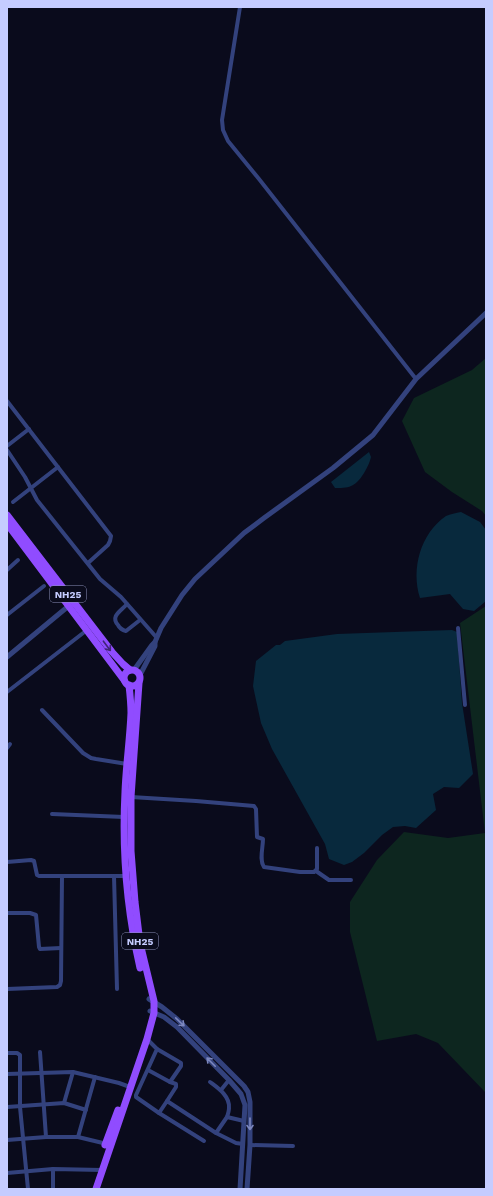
<svg xmlns="http://www.w3.org/2000/svg" width="493" height="1196" viewBox="0 0 493 1196" font-family="'Work Sans',sans-serif">
	<rect width="100%" height="100%" fill="#0a0b1c"/>
	<!-- green -->
	<g fill="#0d261f">
		<path d="M486,358V516L482,511L452,492L425,472L402,421L414,398L472,370Z"/>
		<path d="M486,606V1093L438,1043L416,1034L377,1041L350,932V902L377,860L404,832L448,838L485,833L460,623Z"/>
	</g>
	<!-- water -->
	<g fill="#08293d">
		<path d="M369,452L371,457C369,466 360,483 351,486C347,488 340,488 335,488L331,482Z"/>
		<path d="M461,512L480,522L486,530V601L474,611L463,609L450,594L420,598C411,569 420,534 446,516C450,514 456,513 461,512Z"/>
		<path d="M452,630L457,632L462,703L473,774L459,788L444,787L433,794L436,810L416,828L405,826L393,827L382,835L364,853L352,862L344,865L329,859L325,844L272,749L261,723L253,686L256,661L276,645H280L285,641L337,634Z"/>
	</g>
	<g fill="none" stroke-linecap="round" stroke-linejoin="round">
		<!-- minor -->
		<g stroke="#33427d" stroke-width="4">
			<path d="M240,7L222,120L223,130L228,141L259,179L416,379"/>
			<path d="M7,401L111,536L110,541L108,545L88,563"/>
			<path d="M7,446L29,429"/>
			<path d="M7,450L25,477L37,500L100,579L121,597L157,638"/>
			<path d="M13,502L58,467"/>
			<path d="M7,570L18,560"/>
			<path d="M127,604C121,611 110,616 118,625C120,629 122,630 126,631L140,620"/>
			<path d="M7,615L44,586"/>
			<path d="M458,628L465,705"/>
			<path d="M7,692L87,630"/>
			<path d="M42,710L83,753L91,758L96,759L127,764"/>
			<path d="M7,748L10,744"/>
			<path d="M131,797L196,801L254,806L256,809L257,837L263,839C263,848 259,860 264,867L300,872H314L317,869V848"/>
			<path d="M52,814L124,817"/>
			<path d="M7,862L31,860L34,861L37,875L39,876H126"/>
			<path d="M316,871L329,880H351"/>
			<path d="M114,876L117,989"/>
			<path d="M7,913H30L36,915L39,947L40,949L61,948"/>
			<path d="M7,989L57,987L60,985L61,981L62,876"/>
			<path d="M147,1039L157,1049L136,1095V1097L159,1113L167,1101L216,1133L227,1117"/>
			<path d="M157,1049L181,1063V1066L170,1082"/>
			<path d="M40,1052L46,1137"/>
			<path d="M7,1053H17L20,1055V1107L28,1189"/>
			<path d="M148,1070L170,1082L176,1084V1087L167,1101"/>
			<path d="M7,1074L73,1072L119,1083L130,1087"/>
			<path d="M210,1082C218,1088 230,1096 229,1108C229,1111 228,1114 227,1117L244,1121"/>
			<path d="M221,1090L229,1080"/>
			<path d="M64,1103L73,1072"/>
			<path d="M7,1107L64,1103L86,1110"/>
			<path d="M159,1113L204,1141"/>
			<path d="M216,1133L236,1143L243,1144"/>
			<path d="M78,1137L95,1077"/>
			<path d="M7,1140L46,1137H78L107,1144"/>
			<path d="M250,1145L293,1146"/>
			<path d="M53,1169V1189"/>
			<path d="M7,1173L53,1169L102,1170"/>
		</g>
		<!-- tertiary -->
		<g stroke="#33427d" stroke-width="5">
			<path d="M7,657L71,604"/>
			<path d="M134,670L152,645L155,642"/>
			<path d="M140,675L155,646V642L161,628L182,595L195,579L244,533L264,518L333,468L373,435L416,379L486,313"/>
			<path d="M149,999L162,1007L177,1019L244,1086L248,1092L250,1102V1145L247,1189"/>
			<path d="M150,1011L164,1017L177,1027L229,1080L241,1094L245,1105L240,1189"/>
		</g>
		<!-- primary -->
		<g stroke="#904cff" stroke-width="7">
			<path d="M7,515L112,652L123,664L130,670"/>
			<path d="M7,524L124,680"/>
			<circle cx="132" cy="678" r="8"/>
			<path d="M129,685C130,694 131,704 131,713C130,739 126,765 125,792C122,850 127,911 140,968"/>
			<path d="M105,1145L118,1110"/>
			<path d="M96,1189L147,1039L154,1013V1001L140,943L135,902L131,851V797L139,683"/>
		</g>
	</g>
	<!-- one-way arrows -->
	<defs><path id="oneway-shaft" d="M-6 0H5M1.5-3L5.5 0L1.5 3" fill="none" stroke-width="1.6" stroke-linecap="round" stroke-linejoin="round"/></defs>
	<use stroke="#402577" href="#oneway-shaft" transform="translate(107 646) rotate(53)"/>
	<g stroke="#7c87be">
		<use href="#oneway-shaft" transform="translate(180 1022) rotate(44)"/>
		<use href="#oneway-shaft" transform="translate(211 1062) rotate(-135)"/>
		<use href="#oneway-shaft" transform="translate(250 1124) rotate(90)"/>
	</g>
	<g text-anchor="middle" stroke-width="3.5" stroke-linejoin="round" paint-order="stroke">
		<!-- shield labels -->
		<g fill="#0a0b1c" stroke="#8d92bb" stroke-width="1">
			<rect x="50" y="586" width="36" height="16" rx="3"/>
			<rect x="122" y="933" width="36" height="16" rx="3"/>
		</g>
		<g font-size="10" font-weight="bold" fill="#c5ccff">
			<text x="68" y="598">NH25</text>
			<text x="140" y="945">NH25</text>
		</g>
	</g>
	<!-- border -->
	<rect width="493" height="1196" fill="none" stroke="#c5ccff" stroke-width="16"/>
</svg>
